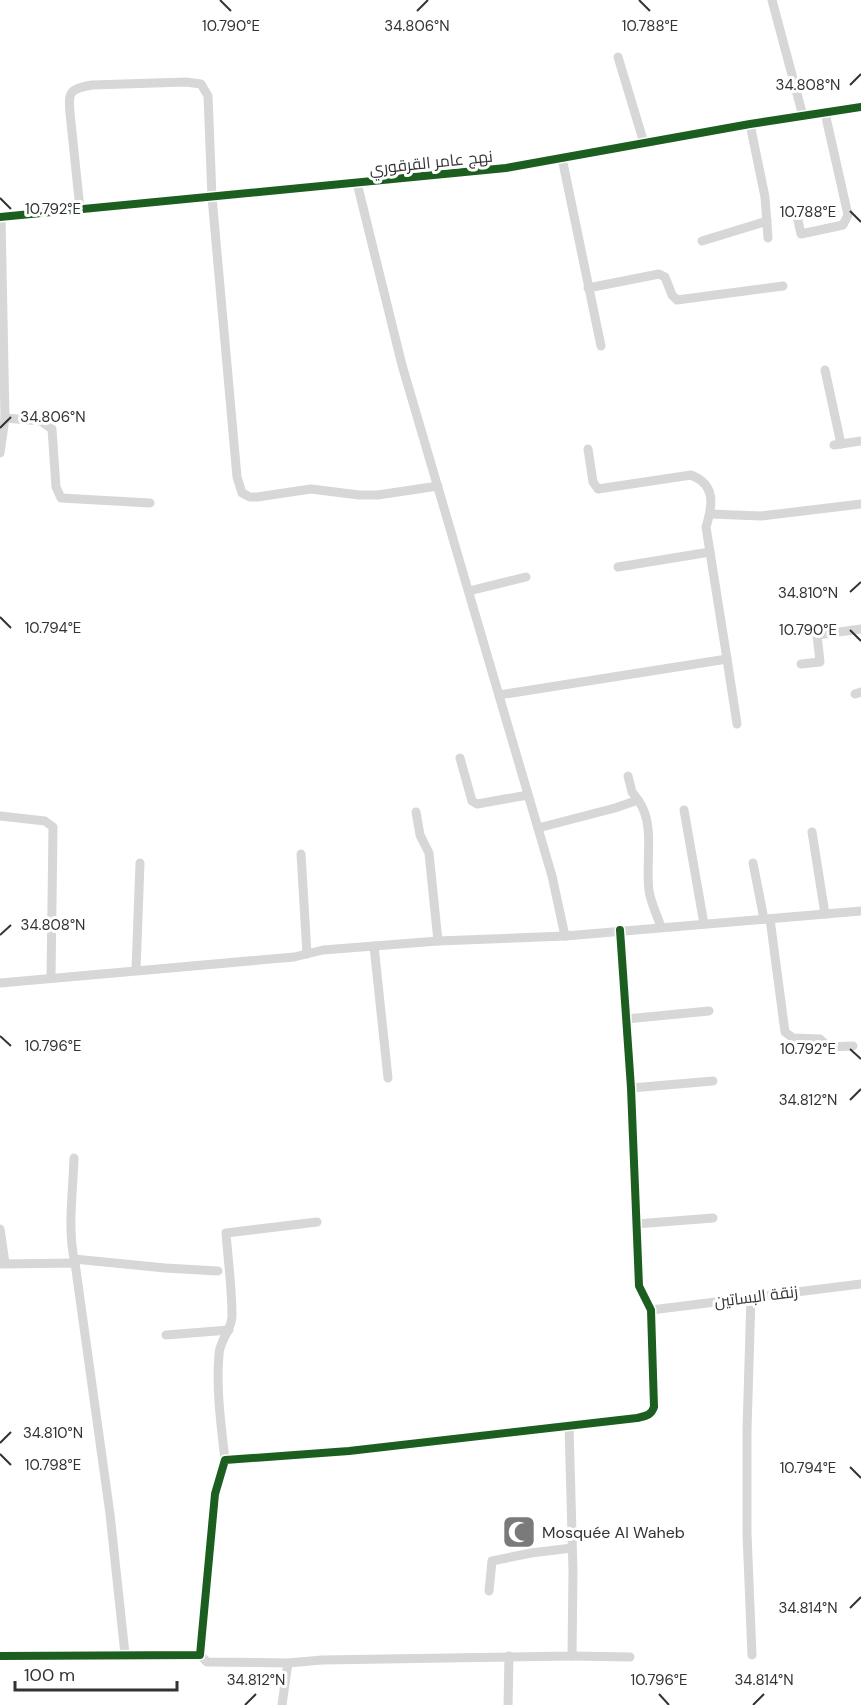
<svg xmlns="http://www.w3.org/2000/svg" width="861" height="1705" viewBox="0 0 861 1705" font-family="'DM Sans',Cairo,sans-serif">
	<rect width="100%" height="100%" fill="#fff"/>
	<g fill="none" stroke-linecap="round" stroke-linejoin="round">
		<!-- minor -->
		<g stroke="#d7d7d7" stroke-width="9">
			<path d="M772,0L803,116"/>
			<path d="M618,57L644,143"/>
			<path d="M750,124L765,197L768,238"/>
			<path d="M562,158L601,346"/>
			<path d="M357,183L402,365L552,876L565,936"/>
			<path d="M80,209L70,113C68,91 70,89 92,85L186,82L201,84L208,96L212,197L237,477L242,493L250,497H257L311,489L359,495H378L438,486"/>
			<path d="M797,216L801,234L843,225L848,215L825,113"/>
			<path d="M0,217L506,168L750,124L861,107"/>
			<path d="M702,241L767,221"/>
			<path d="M588,288L659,274L665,277L672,295L677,300L783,286"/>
			<path d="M825,370L841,444"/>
			<path d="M5,418L41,421L52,429L56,487L61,498L150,503"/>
			<path d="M834,445L861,441"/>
			<path d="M0,453L5,418L1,217"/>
			<path d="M710,514L761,516L861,504"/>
			<path d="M618,567L710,552"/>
			<path d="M469,591L526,577"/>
			<path d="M727,659L737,724"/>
			<path d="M801,664L820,662L817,635L861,629"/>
			<path d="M855,694L861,692"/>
			<path d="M499,695L727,659L706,527C713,504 716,485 691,475L598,489L593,482L588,449"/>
			<path d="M460,758L472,801L477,804L528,795"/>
			<path d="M628,776L632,792L638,800"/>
			<path d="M684,810L704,924"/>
			<path d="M416,812L420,835L429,853L438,941"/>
			<path d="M0,816L45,821L53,827L51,978"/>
			<path d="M538,828L615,808L638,800C656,824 645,862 649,891C651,903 657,915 661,927"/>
			<path d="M812,832L825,914"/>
			<path d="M301,854L307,954"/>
			<path d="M753,863L764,919"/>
			<path d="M770,919L785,1032L793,1038L820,1039L829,1047L853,1046"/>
			<path d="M374,946L388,1078"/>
			<path d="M136,970L140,863"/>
			<path d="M0,983L294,957L323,950L438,941L565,936L861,911"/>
			<path d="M626,1019L709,1011"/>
			<path d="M631,1088L713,1081"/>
			<path d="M74,1158C73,1192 67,1231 75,1263"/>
			<path d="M636,1224L713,1218"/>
			<path d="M0,1229L5,1263"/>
			<path d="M74,1259L165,1268L218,1271"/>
			<path d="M0,1264L75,1263L110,1514L125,1654"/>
			<path d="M751,1296L747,1430V1534L752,1655"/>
			<path d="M651,1310L861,1284"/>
			<path d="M166,1335L229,1330"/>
			<path d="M225,1460C221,1425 216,1389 219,1354C220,1339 232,1330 232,1316C232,1288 228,1260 226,1233L317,1222"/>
			<path d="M489,1591L492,1561L531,1553L572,1548"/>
			<path d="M200,1655L207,1662L288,1663L282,1705"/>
			<path d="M0,1656L200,1655L215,1494L225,1460L349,1451L637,1418C645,1416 651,1416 654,1407L651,1310L639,1286L631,1088L620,930"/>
			<path d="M572,1656L630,1657"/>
			<path d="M288,1663L322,1660L572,1656L573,1571L569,1425"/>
			<path d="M508,1705L509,1656"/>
		</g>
		<defs>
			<g id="cycleway">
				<path d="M0,217L506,168L750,124L861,107"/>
				<path d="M0,1656L200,1655L215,1494L225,1460L349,1451L637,1418C645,1416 651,1416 654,1407L651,1310L639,1286L631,1088L620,930"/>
			</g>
		</defs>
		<!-- cycleway casing -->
		<use href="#cycleway" stroke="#fff" stroke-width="11"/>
		<!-- cycleway -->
		<use href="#cycleway" stroke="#1b5e20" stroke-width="8"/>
	</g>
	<!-- ticks -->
	<path fill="none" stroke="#333" stroke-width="2" d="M220,0L231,11M639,0L650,11M417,11L428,0M850,85L861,74M0,198L11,209M850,211L861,222M0,428L11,417M850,592L861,582M0,617L11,628M850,630L861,641M0,935L11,925M0,1036L11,1046M850,1049L861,1059M850,1100L861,1089M0,1443L11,1432M0,1454L11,1465M850,1467L861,1478M850,1608L861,1597M659,1694L669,1705M245,1705L256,1694M753,1705L764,1694"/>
	<!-- icons -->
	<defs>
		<symbol id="mosque-square" viewBox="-11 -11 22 22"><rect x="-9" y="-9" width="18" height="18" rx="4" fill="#7a7a7a" stroke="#fff"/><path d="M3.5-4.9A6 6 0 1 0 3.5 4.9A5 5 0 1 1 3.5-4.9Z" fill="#fff"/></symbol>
	</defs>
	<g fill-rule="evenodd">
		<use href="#mosque-square" x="500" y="1513" width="38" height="38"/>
	</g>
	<g text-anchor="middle" stroke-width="6" stroke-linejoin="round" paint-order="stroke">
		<!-- street labels -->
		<g font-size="16" fill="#333" stroke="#fff">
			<text transform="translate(431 162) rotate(-6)" y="6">نهج عامر القرقوري</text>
			<text transform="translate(756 1296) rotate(-7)" y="6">زنقة البساتين</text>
		</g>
		<!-- poi labels -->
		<g font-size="16" fill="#333" stroke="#fff" text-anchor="start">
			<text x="542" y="1538">Mosquée Al Waheb</text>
		</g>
	</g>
	<g font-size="15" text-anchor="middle" fill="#333" stroke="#fff" stroke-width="6" stroke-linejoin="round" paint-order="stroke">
		<text x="231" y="31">10.790°E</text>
		<text x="417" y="31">34.806°N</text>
		<text x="650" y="31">10.788°E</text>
		<text x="808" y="90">34.808°N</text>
		<text x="53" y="214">10.792°E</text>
		<text x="808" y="217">10.788°E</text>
		<text x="53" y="422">34.806°N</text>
		<text x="808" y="598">34.810°N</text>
		<text x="53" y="633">10.794°E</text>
		<text x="808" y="635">10.790°E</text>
		<text x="53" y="930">34.808°N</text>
		<text x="53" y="1051">10.796°E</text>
		<text x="808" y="1054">10.792°E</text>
		<text x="808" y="1105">34.812°N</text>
		<text x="53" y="1438">34.810°N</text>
		<text x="53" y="1470">10.798°E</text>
		<text x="808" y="1473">10.794°E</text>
		<text x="808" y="1613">34.814°N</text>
		<text x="256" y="1685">34.812°N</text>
		<text x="659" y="1685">10.796°E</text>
		<text x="764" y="1685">34.814°N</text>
	</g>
	<!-- scale -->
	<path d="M15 1681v9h162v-9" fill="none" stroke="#333333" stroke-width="3"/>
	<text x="24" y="1681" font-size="18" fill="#333333" stroke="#ffffff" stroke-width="4.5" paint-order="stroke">100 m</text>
</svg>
